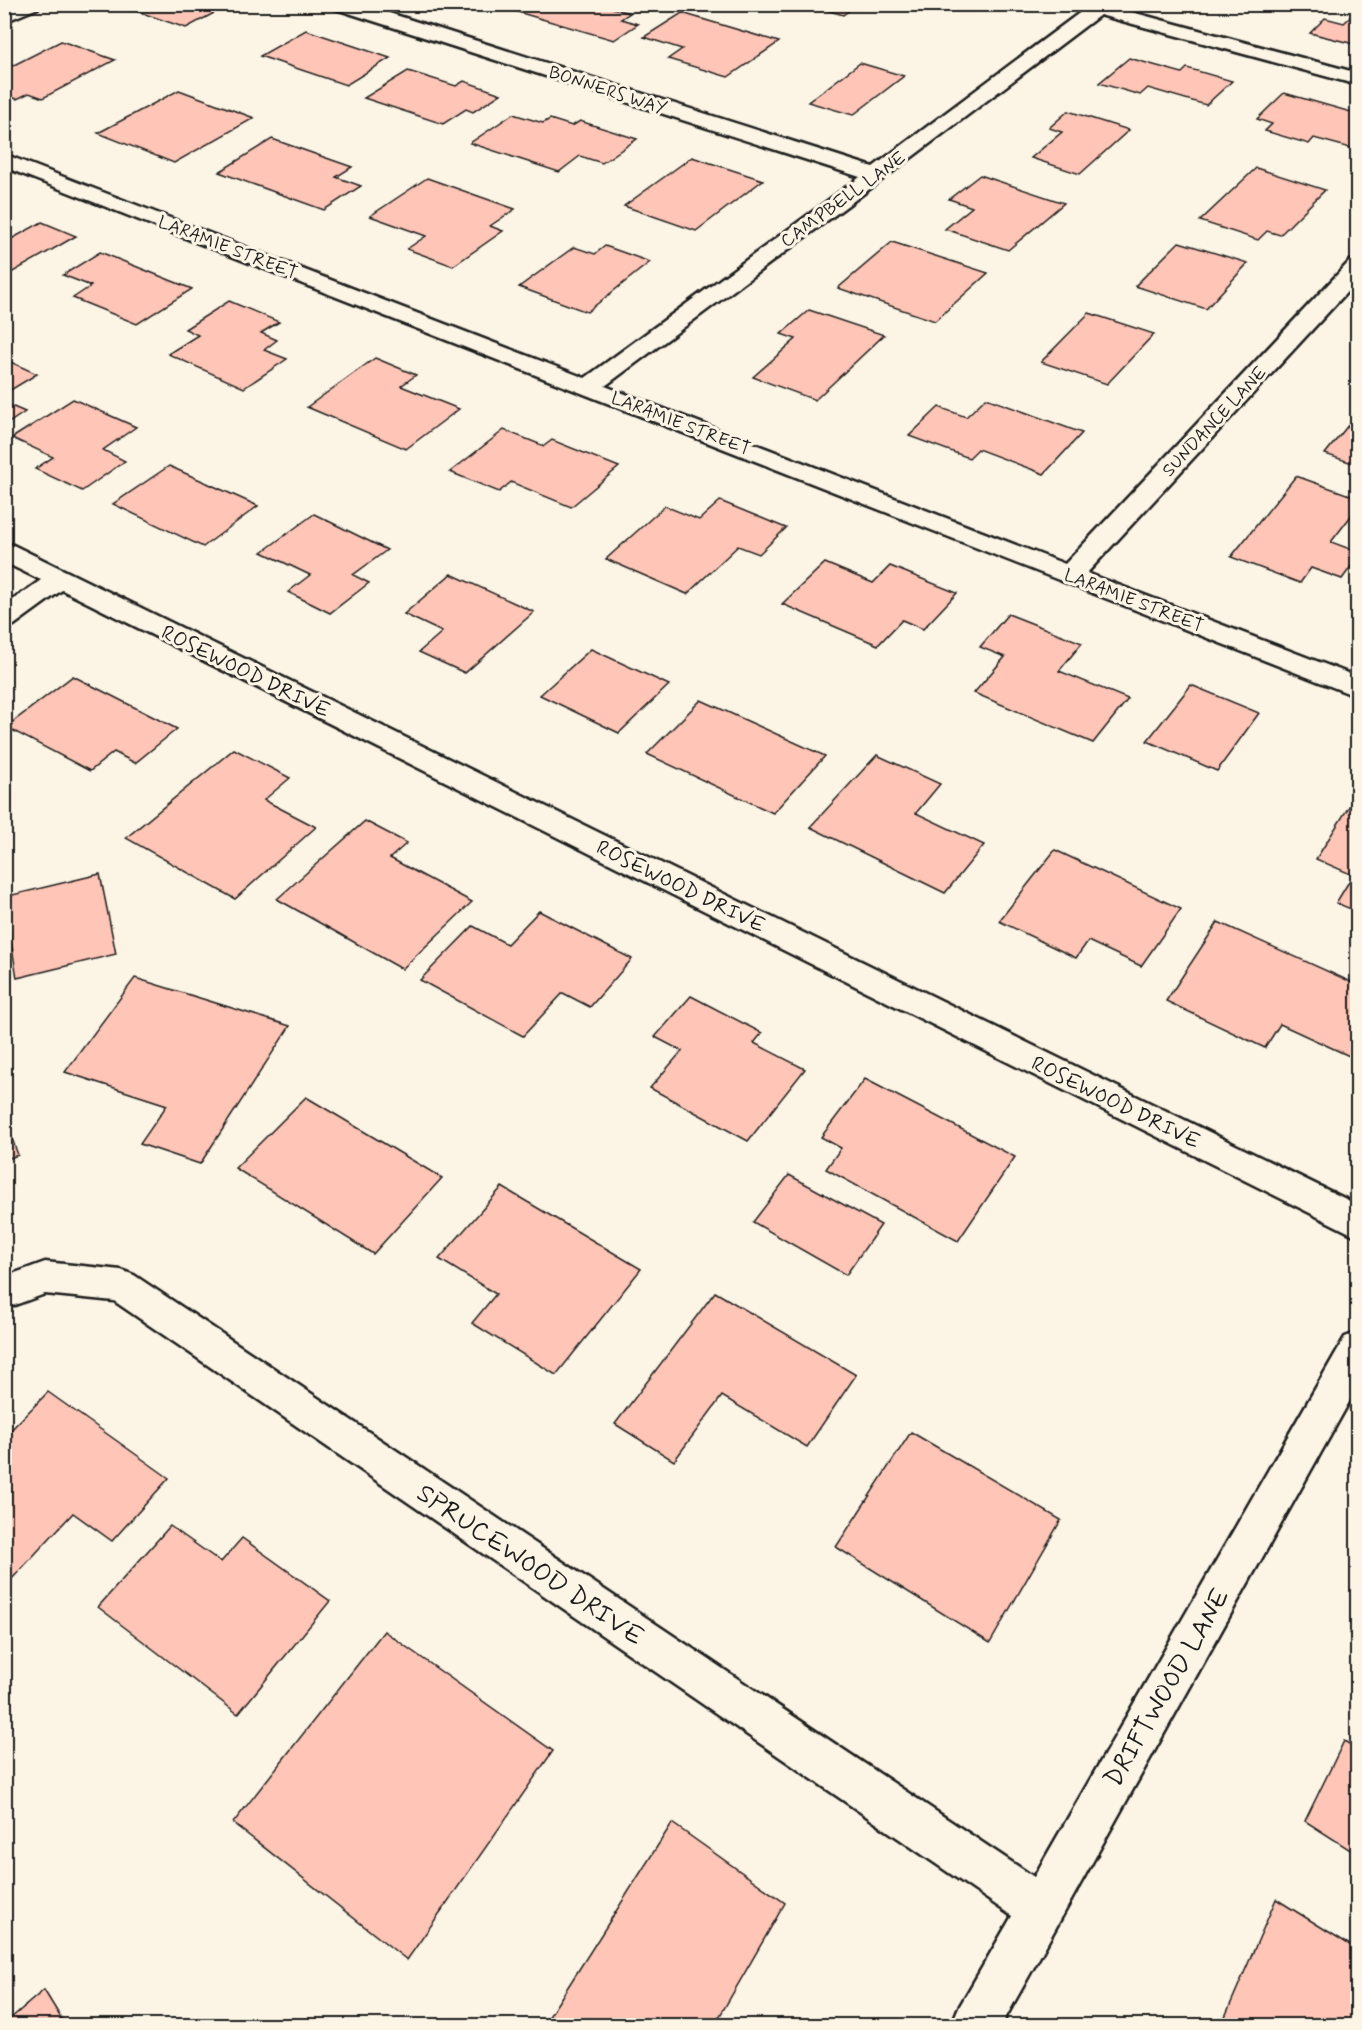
<svg xmlns="http://www.w3.org/2000/svg" width="1362" height="2030" viewBox="0 0 1362 2030" font-family="Mynerve,sans-serif">
	<rect width="100%" height="100%" fill="#fcf5e5"/>
	<filter id="ink" filterUnits="userSpaceOnUse"><feTurbulence type="fractalNoise" baseFrequency=".0167" numOctaves="2"/><feDisplacementMap in="SourceGraphic" scale="12" xChannelSelector="R" yChannelSelector="G"/><feConvolveMatrix kernelMatrix="1 2 1 2 8 2 1 2 1" color-interpolation-filters="sRGB"/></filter>
	<g filter="url(#ink)">
		<!-- building -->
		<g fill="#ffc5b6" stroke="#1c1c1c" stroke-width="1.5">
			<path d="M148,4H231L186,28L136,11Z"/>
			<path d="M524,4H599L630,13L621,19L638,24L614,40L514,11Z"/>
			<path d="M807,4H858L843,15Z"/>
			<path d="M1358,10V45L1310,33L1325,18L1344,23Z"/>
			<path d="M682,13L779,42L728,77L668,59L682,49L644,37Z"/>
			<path d="M306,30L390,58L346,85L260,56Z"/>
			<path d="M61,41L115,60L43,98L29,93L17,99L4,95V70Z"/>
			<path d="M1129,58L1182,73L1187,68L1232,81L1206,105L1148,88L1140,95L1099,83Z"/>
			<path d="M860,63L904,76L853,115L808,102Z"/>
			<path d="M408,71L456,86L464,81L501,94L473,112L466,109L443,124L364,98Z"/>
			<path d="M179,90L254,118L174,163L98,133Z"/>
			<path d="M1284,93L1358,114V150L1314,138L1309,144L1265,131L1272,124L1257,119Z"/>
			<path d="M1068,111L1129,130L1080,174L1031,158L1062,132L1049,128Z"/>
			<path d="M513,114L543,123L550,119L572,126L580,121L637,139L602,163L580,156L559,172L470,143Z"/>
			<path d="M272,139L352,167L336,177L361,186L324,210L219,172Z"/>
			<path d="M692,157L763,180L696,231L624,206Z"/>
			<path d="M1256,168L1325,190L1280,235L1267,231L1258,240L1200,221Z"/>
			<path d="M980,175L1064,203L1008,250L945,229L972,207L949,199Z"/>
			<path d="M427,178L515,209L490,226L503,231L453,266L407,249L426,236L370,216Z"/>
			<path d="M42,222L76,236L4,277V243Z"/>
			<path d="M892,242L988,273L935,321L838,288Z"/>
			<path d="M1179,242L1248,263L1206,309L1135,286Z"/>
			<path d="M605,246L650,262L587,312L519,287L574,247L595,254Z"/>
			<path d="M100,252L192,289L137,324L73,298L91,286L63,275Z"/>
			<path d="M229,301L279,322L261,333L277,340L264,350L287,359L244,388L168,354L198,335L185,329Z"/>
			<path d="M809,310L884,335L815,400L753,377L796,339L781,334Z"/>
			<path d="M1089,313L1154,334L1107,384L1041,362Z"/>
			<path d="M375,358L416,375L401,386L459,409L406,449L307,407Z"/>
			<path d="M4,359L37,374L4,394Z"/>
			<path d="M986,398L1082,433L1044,474L978,449L969,458L909,436L939,407L966,417Z"/>
			<path d="M73,399L136,427L103,450L125,461L82,491L35,469L53,457L12,438Z"/>
			<path d="M4,403L25,412L4,426Z"/>
			<path d="M1358,413V465L1325,454Z"/>
			<path d="M504,430L544,446L552,440L619,467L571,507L511,482L499,492L450,472Z"/>
			<path d="M169,466L258,506L203,547L113,504Z"/>
			<path d="M1296,476L1358,498V507L1331,542L1358,552V557L1342,579L1311,568L1300,583L1231,557Z"/>
			<path d="M720,501L786,528L759,554L738,546L687,594L606,559L665,506L699,520Z"/>
			<path d="M314,514L387,550L353,575L369,583L330,613L288,592L310,575L262,552Z"/>
			<path d="M825,563L873,583L890,566L957,593L923,629L902,620L878,645L782,604Z"/>
			<path d="M451,574L534,612L465,673L419,652L442,632L404,614Z"/>
			<path d="M1008,614L1082,643L1059,671L1128,699L1093,743L974,693L1005,657L980,647Z"/>
			<path d="M591,649L669,685L619,733L540,695Z"/>
			<path d="M73,676L177,729L135,763L114,752L90,771L6,727Z"/>
			<path d="M1191,685L1259,713L1217,771L1147,741Z"/>
			<path d="M701,700L825,756L773,813L647,754Z"/>
			<path d="M234,749L290,778L264,800L316,827L235,899L126,838Z"/>
			<path d="M877,755L940,784L916,813L984,845L945,893L810,827Z"/>
			<path d="M1358,792V912L1336,903L1353,875L1316,859Z"/>
			<path d="M365,821L407,843L390,858L472,902L402,969L277,899Z"/>
			<path d="M1055,850L1181,909L1141,966L1088,941L1076,958L999,921Z"/>
			<path d="M100,874L116,954L17,978L4,897Z"/>
			<path d="M539,911L632,959L590,1007L563,993L523,1036L420,980L473,926L507,944Z"/>
			<path d="M1218,922L1358,985V1060L1280,1024L1265,1048L1166,1001Z"/>
			<path d="M135,978L290,1026L200,1164L140,1144L167,1105L65,1072Z"/>
			<path d="M691,996L762,1033L754,1043L805,1069L748,1141L650,1088L682,1051L655,1037Z"/>
			<path d="M865,1079L1015,1157L958,1241L826,1169L841,1148L821,1137Z"/>
			<path d="M306,1097L442,1178L373,1254L235,1168Z"/>
			<path d="M4,1116L18,1155L4,1160Z"/>
			<path d="M789,1175L881,1225L846,1275L753,1222Z"/>
			<path d="M502,1187L641,1269L556,1375L472,1323L496,1294L439,1259Z"/>
			<path d="M715,1292L856,1375L807,1447L722,1396L674,1461L615,1424Z"/>
			<path d="M48,1392L169,1478L112,1541L73,1513L10,1581L4,1576V1437Z"/>
			<path d="M911,1432L1061,1520L990,1643L836,1547Z"/>
			<path d="M170,1526L221,1562L242,1538L330,1601L238,1714L98,1607Z"/>
			<path d="M384,1631L553,1751L407,1960L233,1823Z"/>
			<path d="M1344,1741L1358,1749V1855L1305,1821Z"/>
			<path d="M672,1823L785,1903L714,2026H543Z"/>
			<path d="M1276,1899L1358,1950V2026H1221Z"/>
			<path d="M44,1990L66,2026H4V2024Z"/>
		</g>
		<g fill="none" stroke-linecap="round" stroke-linejoin="round">
			<defs>
				<g id="street">
					<path d="M331,4H361L873,167L1082,11L1072,8L1070,4H1102L1358,73V85L1100,15L883,179L605,386L1065,564L1350,261L1358,259V280L1087,573L1358,677V697L4,167V154L585,378L860,177L333,8Z"/>
					<path d="M4,543L13,545L1358,1205V1237L62,590L14,625L4,628V606L41,580L4,562Z"/>
					<path d="M45,1262L121,1270L134,1275L1034,1877L1345,1337L1358,1332V1386L1001,2026H951L958,2009L1012,1916L114,1301L45,1294L4,1309V1277Z"/>
				</g>
				<path id="secondary" d="M15,4H40L38,8L4,22V10Z"/>
			</defs>
			<!-- street casing -->
			<use href="#street" stroke="#1c1c1c" stroke-width="5"/>
			<!-- secondary casing -->
			<use href="#secondary" stroke="#1c1c1c" stroke-width="5"/>
			<!-- street -->
			<use href="#street" fill="#fcf5e5" fill-rule="evenodd"/>
			<!-- secondary -->
			<use href="#secondary" fill="#fcf5e5" fill-rule="evenodd"/>
		</g>
	</g>
	<g text-anchor="middle" stroke-width="6" stroke-linejoin="round" paint-order="stroke">
		<!-- far-street labels -->
		<g font-size="18" fill="#1c1c1c" stroke="#fcf5e5">
			<text transform="translate(608 90) rotate(18)" y="6">BONNERS WAY</text>
			<text transform="translate(843 199) rotate(-36)" y="6">CAMPBELL LANE</text>
			<text transform="translate(228 247) rotate(21)" y="6">LARAMIE STREET</text>
			<text transform="translate(1214 421) rotate(-47)" y="6">SUNDANCE LANE</text>
			<text transform="translate(681 423) rotate(21)" y="6">LARAMIE STREET</text>
			<text transform="translate(1134 600) rotate(21)" y="6">LARAMIE STREET</text>
		</g>
		<!-- street labels -->
		<g font-size="21" fill="#1c1c1c" stroke="#fcf5e5">
			<text transform="translate(246 671) rotate(26)" y="7">ROSEWOOD DRIVE</text>
			<text transform="translate(681 886) rotate(26)" y="7">ROSEWOOD DRIVE</text>
			<text transform="translate(1116 1102) rotate(26)" y="7">ROSEWOOD DRIVE</text>
		</g>
		<!-- near-street labels -->
		<g font-size="26" fill="#1c1c1c" stroke="#fcf5e5">
			<text transform="translate(531 1564) rotate(34)" y="9">SPRUCEWOOD DRIVE</text>
			<text transform="translate(1166 1687) rotate(-60)" y="9">DRIFTWOOD LANE</text>
		</g>
	</g>
	<!-- margin -->
	<rect width="1362" height="2030" fill="none" stroke="#fcf5e5" stroke-width="24"/>
	<rect x="12" y="12" width="1338" height="2006" fill="none" stroke="#1c1c1c" stroke-width="2" filter="url(#ink)"/>
</svg>
